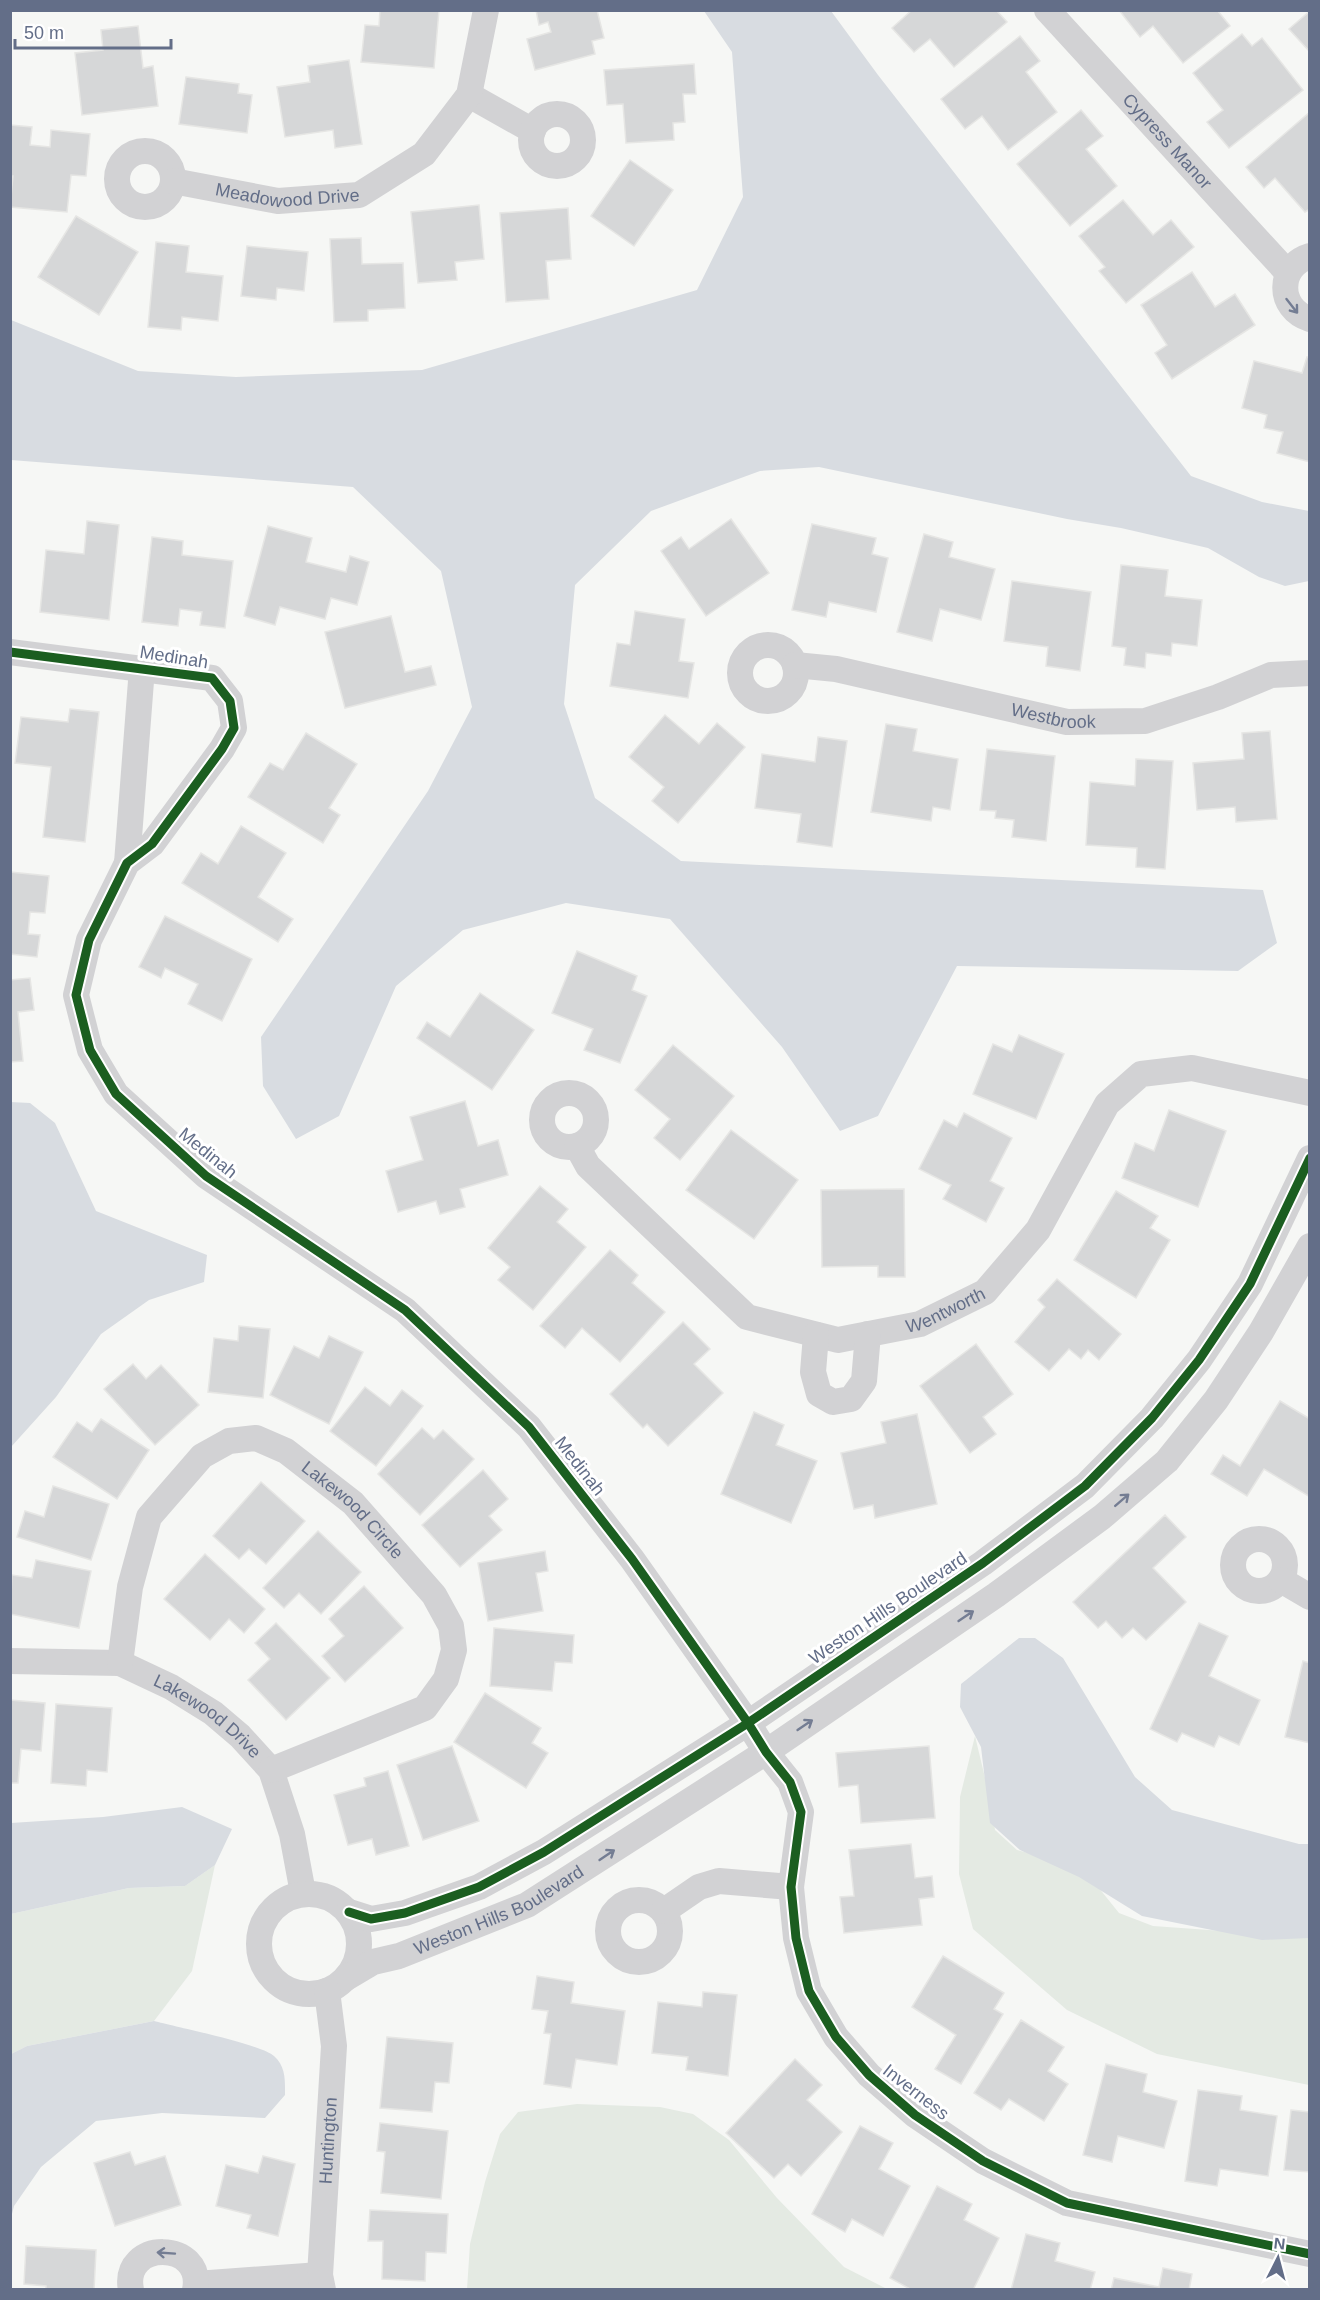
<svg xmlns="http://www.w3.org/2000/svg" width="1320" height="2300" viewBox="0 0 1320 2300" font-family="Helvetica,sans-serif">
	<rect width="100%" height="100%" fill="#f6f7f5"/>
	<!-- green -->
	<g fill="#e4eae3">
		<path d="M975,1736L992,1807L995,1830L1017,1850L1082,1867L1119,1913L1153,1926L1309,1937V2085L1157,2054L1067,2010L973,1929L959,1874L960,1797Z"/>
		<path d="M215,1865L192,1971L154,2021L27,2046L11,2054V1914L129,1888L185,1886Z"/>
		<path d="M577,2104L660,2107L693,2114L729,2140L777,2198L844,2267L887,2289H467L470,2244L485,2182L500,2134L518,2112Z"/>
	</g>
	<!-- water -->
	<g fill="#d8dce1">
		<path d="M704,11H831L878,75L1191,476L1262,502L1309,511V581L1285,586L1259,577L1208,548L1121,528L1067,519L819,467L760,471L651,511L575,585L564,704L595,798L681,861L1263,890L1277,943L1238,971L957,966L878,1116L840,1131L782,1047L670,919L566,903L463,930L396,986L339,1116L296,1139L263,1086L261,1037L428,791L472,707L441,571L353,487L11,460V320L138,371L236,377L422,370L697,290L743,197L732,52Z"/>
		<path d="M10,1102L30,1103L55,1123L96,1211L207,1255L204,1282L149,1300L101,1334L56,1397L11,1447Z"/>
		<path d="M1019,1638H1035L1063,1658L1135,1777L1172,1810L1299,1844H1309V1938L1262,1940L1142,1916L1079,1877L1020,1850L990,1823L981,1747L960,1707L961,1684Z"/>
		<path d="M182,1807L232,1829L215,1865L185,1886L129,1888L11,1914V1823L103,1817Z"/>
		<path d="M154,2021C176,2027 261,2044 274,2056C286,2067 285,2080 285,2095L265,2118L162,2113L96,2121L41,2167L14,2206L11,2218V2054L27,2046Z"/>
	</g>
	<!-- building -->
	<g fill="#d6d7d8" stroke="#e6e6e4" stroke-width="1.5">
		<path d="M380,10H439L434,68L361,62L365,25L379,26Z"/>
		<path d="M536,10H597L604,38L592,41L595,54L535,70L527,39L551,32L548,22L539,25Z"/>
		<path d="M912,10H996L1007,22L954,67L930,39L914,52L892,28Z"/>
		<path d="M1119,10H1217L1230,26L1183,63L1153,26L1140,37Z"/>
		<path d="M1310,11V52L1289,29Z"/>
		<path d="M138,26L143,68L153,66L158,106L82,115L75,53L103,50L101,30Z"/>
		<path d="M1242,34L1252,46L1262,38L1303,90L1229,148L1207,122L1223,110L1193,73Z"/>
		<path d="M1020,36L1040,61L1026,72L1057,112L1008,150L982,116L965,129L941,99Z"/>
		<path d="M349,60L362,144L335,148L333,130L285,137L277,87L310,82L308,66Z"/>
		<path d="M694,64L696,94H683L685,122L673,123L674,140L626,143L623,104L607,105L604,70Z"/>
		<path d="M186,77L239,84L238,93L252,95L247,133L179,124Z"/>
		<path d="M1081,110L1103,136L1086,149L1117,186L1070,226L1017,164Z"/>
		<path d="M1310,112V209L1305,212L1275,178L1264,188L1246,167Z"/>
		<path d="M10,125L32,127L30,145L50,147L51,130L90,134L86,176L71,175L67,212L10,207L13,176H10Z"/>
		<path d="M630,160L673,190L634,246L591,216Z"/>
		<path d="M1123,200L1153,235L1171,220L1194,247L1126,303L1099,271L1105,267L1079,236Z"/>
		<path d="M479,205L484,259L455,262L457,280L418,283L411,212Z"/>
		<path d="M568,208L571,259L546,261L549,299L506,302L500,213Z"/>
		<path d="M76,216L138,252L99,315L38,277Z"/>
		<path d="M361,238L362,264L403,263L405,308L368,310V321L334,322L330,239Z"/>
		<path d="M156,242L189,246L186,272L223,276L218,321L182,317L181,330L148,327Z"/>
		<path d="M247,246L308,252L304,291L277,288L276,300L241,296Z"/>
		<path d="M1192,272L1215,307L1235,294L1255,325L1172,379L1155,353L1167,345L1141,305Z"/>
		<path d="M1307,357L1310,358V462L1277,453L1283,432L1264,428L1267,415L1242,408L1254,361L1302,373Z"/>
		<path d="M731,519L769,573L706,616L661,551L681,537L689,549Z"/>
		<path d="M87,521L119,525L109,620L40,612L46,550L84,554Z"/>
		<path d="M812,524L876,538L872,554L888,558L876,612L829,602L826,617L792,610Z"/>
		<path d="M268,526L312,538L306,562L346,572L350,556L369,562L357,605L331,598L325,619L280,607L275,625L244,616Z"/>
		<path d="M924,534L953,542L949,557L995,569L981,620L940,609L932,641L897,632Z"/>
		<path d="M152,537L183,541L182,555L233,561L225,628L200,625L202,612L180,609L178,626L142,622Z"/>
		<path d="M1121,565L1168,570L1165,596L1202,600L1197,646L1172,643L1171,656L1146,653L1145,668L1124,665L1126,648L1112,646Z"/>
		<path d="M1012,581L1091,592L1080,671L1046,666L1048,647L1004,641Z"/>
		<path d="M635,611L685,619L679,661L694,663L688,698L610,686L617,643L630,645Z"/>
		<path d="M391,616L405,672L431,666L436,685L345,708L325,632Z"/>
		<path d="M70,709L99,712L85,842L43,837L51,767L15,763L21,717L68,722Z"/>
		<path d="M665,715L699,744L717,723L745,747L678,823L652,801L664,787L629,757Z"/>
		<path d="M886,724L917,729L913,751L958,759L950,810L933,807L931,821L871,812Z"/>
		<path d="M1270,731L1277,819L1236,822L1235,807L1197,810L1193,763L1244,759L1242,733Z"/>
		<path d="M306,733L357,764L329,808L340,815L323,843L248,797L270,763L283,770Z"/>
		<path d="M818,737L847,741L832,847L797,842L801,814L755,808L762,754L815,762Z"/>
		<path d="M987,749L1055,756L1046,841L1012,837L1014,820L995,818L996,811L980,810Z"/>
		<path d="M1136,759L1173,761L1165,869L1136,867L1137,848L1086,845L1090,782L1135,786Z"/>
		<path d="M241,826L286,853L258,897L293,919L278,942L182,883L201,853L218,864Z"/>
		<path d="M10,872L49,876L45,913L30,912L28,934L40,935L37,957L10,954Z"/>
		<path d="M165,916L252,959L222,1021L188,1004L198,984L165,968L161,978L139,967Z"/>
		<path d="M577,951L637,976L632,990L647,996L620,1063L584,1050L593,1029L552,1013Z"/>
		<path d="M30,978L34,1010L18,1012L23,1061L10,1062V980Z"/>
		<path d="M480,993L534,1030L492,1090L417,1038L427,1022L450,1037Z"/>
		<path d="M1019,1035L1064,1054L1036,1119L973,1094L993,1044L1012,1052Z"/>
		<path d="M673,1045L734,1096L680,1160L654,1138L670,1119L635,1090Z"/>
		<path d="M465,1101L478,1146L498,1140L508,1175L460,1189L465,1207L440,1214L436,1201L398,1212L386,1171L423,1160L410,1117Z"/>
		<path d="M1169,1110L1226,1131L1198,1207L1122,1178L1135,1143L1154,1151Z"/>
		<path d="M964,1113L1012,1138L990,1181L1004,1188L986,1222L943,1199L951,1185L919,1169L944,1120L957,1127Z"/>
		<path d="M731,1130L798,1180L754,1239L686,1190Z"/>
		<path d="M540,1186L568,1209L557,1222L586,1247L533,1310L498,1280L510,1267L488,1248Z"/>
		<path d="M904,1189L905,1277H878V1266L822,1267L821,1190Z"/>
		<path d="M1116,1191L1158,1216L1150,1228L1170,1240L1136,1298L1074,1260Z"/>
		<path d="M610,1250L638,1275L632,1283L665,1312L620,1362L582,1328L565,1348L540,1326Z"/>
		<path d="M1057,1279L1121,1334L1099,1360L1088,1350L1081,1359L1069,1349L1049,1371L1015,1342L1045,1307L1038,1300Z"/>
		<path d="M683,1322L710,1349L694,1364L723,1393L668,1446L647,1424L643,1428L610,1394Z"/>
		<path d="M239,1326L270,1329L263,1398L208,1392L214,1338L238,1341Z"/>
		<path d="M329,1336L363,1352L329,1424L270,1395L294,1346L319,1358Z"/>
		<path d="M976,1344L1013,1394L983,1417L996,1434L970,1453L920,1386Z"/>
		<path d="M133,1364L146,1379L161,1365L199,1405L155,1445L104,1389Z"/>
		<path d="M365,1387L390,1406L402,1390L423,1406L376,1466L330,1431Z"/>
		<path d="M1280,1401L1310,1419V1497L1264,1469L1247,1496L1211,1474L1223,1455L1240,1466Z"/>
		<path d="M754,1412L784,1425L776,1445L817,1461L791,1523L721,1494Z"/>
		<path d="M917,1414L937,1504L875,1518L873,1505L854,1509L841,1453L886,1443L881,1422Z"/>
		<path d="M101,1419L149,1450L117,1499L53,1457L77,1422L92,1432Z"/>
		<path d="M422,1428L434,1439L443,1430L474,1459L420,1515L378,1474Z"/>
		<path d="M483,1470L508,1499L489,1516L502,1530L460,1567L422,1525Z"/>
		<path d="M261,1482L305,1521L266,1564L249,1549L239,1559L213,1536Z"/>
		<path d="M53,1486L109,1504L91,1560L17,1537L25,1511L44,1517Z"/>
		<path d="M1165,1515L1186,1537L1153,1568L1186,1602L1146,1640L1133,1628L1122,1638L1106,1621L1098,1628L1073,1602Z"/>
		<path d="M318,1531L361,1572L321,1614L299,1593L284,1608L263,1588Z"/>
		<path d="M545,1551L548,1571L536,1573L543,1611L488,1621L478,1563Z"/>
		<path d="M205,1554L265,1609L244,1633L229,1619L210,1640L164,1599Z"/>
		<path d="M36,1560L91,1571L79,1628L10,1614L12,1575L32,1578Z"/>
		<path d="M364,1586L403,1628L345,1682L322,1656L344,1636L329,1619Z"/>
		<path d="M276,1623L330,1678L286,1720L248,1680L270,1659L255,1643Z"/>
		<path d="M1199,1623L1228,1636L1209,1676L1260,1700L1239,1745L1219,1736L1214,1747L1182,1733L1177,1742L1150,1729Z"/>
		<path d="M494,1628L574,1635L572,1663L555,1662L552,1691L490,1686Z"/>
		<path d="M1303,1661L1310,1663V1743L1285,1737Z"/>
		<path d="M485,1693L541,1728L532,1743L548,1753L526,1788L454,1742Z"/>
		<path d="M10,1700L45,1703L41,1751L21,1749L18,1783H10Z"/>
		<path d="M56,1704L112,1708L107,1772L87,1770L86,1786L51,1783Z"/>
		<path d="M452,1746L479,1821L423,1840L397,1765Z"/>
		<path d="M929,1746L935,1818L861,1823L858,1785L839,1787L836,1753Z"/>
		<path d="M388,1771L409,1846L376,1855L372,1839L348,1845L334,1795L366,1786L364,1778Z"/>
		<path d="M911,1844L915,1878L932,1876L934,1897L919,1899L922,1925L844,1933L840,1897L854,1896L849,1850Z"/>
		<path d="M943,1956L1004,1993L994,2009L1003,2014L961,2084L935,2069L956,2035L912,2007Z"/>
		<path d="M537,1976L574,1982L571,2003L625,2011L617,2065L576,2059L571,2088L544,2084L551,2034L544,2033L548,2011L532,2009Z"/>
		<path d="M703,1992L737,1995L728,2076L686,2070L688,2057L652,2053L658,2002L702,2007Z"/>
		<path d="M1021,2020L1064,2047L1048,2071L1068,2084L1044,2121L1009,2099L1001,2110L974,2093Z"/>
		<path d="M387,2037L453,2043L449,2083L435,2082L432,2112L380,2108Z"/>
		<path d="M795,2059L822,2085L807,2100L842,2132L801,2176L788,2164L774,2178L726,2133Z"/>
		<path d="M1106,2064L1147,2074L1143,2092L1177,2101L1164,2148L1118,2136L1112,2162L1083,2155Z"/>
		<path d="M1198,2090L1242,2096L1240,2110L1277,2116L1268,2176L1220,2169L1217,2186L1185,2181Z"/>
		<path d="M1291,2110L1310,2112V2172L1284,2170Z"/>
		<path d="M380,2123L448,2131L441,2199L381,2193L385,2152L377,2151Z"/>
		<path d="M860,2126L893,2143L879,2169L910,2186L883,2236L852,2219L845,2232L812,2214Z"/>
		<path d="M130,2152L135,2165L165,2156L181,2205L115,2226L94,2163Z"/>
		<path d="M263,2156L295,2164L278,2236L247,2228L251,2215L216,2206L226,2165L258,2173Z"/>
		<path d="M937,2186L972,2204L964,2220L999,2238L973,2290H912L890,2278Z"/>
		<path d="M370,2210L448,2214L446,2253L426,2252L425,2281L382,2279L383,2241H368Z"/>
		<path d="M1026,2234L1060,2243L1055,2261L1095,2272L1090,2290H1011Z"/>
		<path d="M26,2246L96,2250L94,2290H46V2286L24,2284Z"/>
		<path d="M1163,2268L1192,2274L1189,2290H1111L1114,2278L1159,2287Z"/>
	</g>
	<g fill="none" stroke-linecap="round" stroke-linejoin="round">
		<!-- minor -->
		<g stroke="#d2d2d4" stroke-width="26">
			<path id="s1" d="M1047,10L1287,272"/>
			<path d="M469,95L533,131"/>
			<circle cx="557" cy="140" r="26"/>
			<circle cx="145" cy="179" r="28"/>
			<path id="s2" d="M173,181L278,201L359,195L424,154L469,95L486,10"/>
			<path d="M1310,256C1277,266 1277,309 1310,319"/>
			<circle cx="768" cy="673" r="28"/>
			<path d="M10,652L212,678L230,701L234,728L222,749L152,844L127,863L89,940L76,995L90,1050L116,1094L206,1176L405,1310L529,1427L632,1559L748,1723L766,1752L790,1782L801,1812L791,1887L796,1938L809,1991L836,2037L869,2075L915,2115L983,2161L1067,2203L1310,2254"/>
			<path id="s3" d="M795,665L836,669L1067,722L1145,721L1218,697L1271,675L1310,673"/>
			<path d="M127,863L142,668"/>
			<circle cx="569" cy="1120" r="27"/>
			<path id="s4" d="M577,1146L588,1166L747,1317L838,1340L920,1324L985,1292L1038,1230L1107,1104L1141,1074L1192,1068L1310,1093"/>
			<path d="M816,1335L813,1372L819,1394L833,1402L851,1399L864,1381L868,1334"/>
			<circle cx="1259" cy="1565" r="26"/>
			<path d="M1281,1580L1310,1597"/>
			<path id="s5" d="M10,1661L120,1663L171,1687L213,1713L240,1736L271,1770L292,1834L303,1893"/>
			<path id="s6" d="M120,1663L130,1587L149,1517L202,1456L229,1441L256,1438L286,1451L353,1503L434,1595L451,1626L454,1650L446,1679L425,1708L271,1770"/>
			<circle cx="309" cy="1944" r="50"/>
			<circle cx="639" cy="1931" r="31"/>
			<path d="M664,1911L699,1887L719,1881L791,1887"/>
			<path d="M349,1912L371,1919L405,1913L479,1887L544,1852L748,1723L983,1563L1085,1486L1152,1418L1199,1360L1250,1284L1310,1158"/>
			<path id="s7" d="M346,1978L373,1962L399,1956L527,1905L766,1752L996,1595L1102,1517L1167,1461L1216,1400L1261,1332L1310,1246"/>
			<path d="M196,2284L320,2275"/>
			<path d="M131,2290C121,2239 205,2240 195,2290"/>
			<path id="s8" d="M323,2290L320,2275L334,2046L327,1991"/>
		</g>
		<defs>
			<g id="cycleway">
				<path d="M10,652L212,678L230,701L234,728L222,749L152,844L127,863L89,940L76,995L90,1050L116,1094L206,1176L405,1310L529,1427L632,1559L748,1723L766,1752L790,1782L801,1812L791,1887L796,1938L809,1991L836,2037L869,2075L915,2115L983,2161L1067,2203L1310,2254"/>
				<path d="M349,1912L371,1919L405,1913L479,1887L544,1852L748,1723L983,1563L1085,1486L1152,1418L1199,1360L1250,1284L1310,1158"/>
			</g>
		</defs>
		<!-- cycleway casing -->
		<use href="#cycleway" stroke="#fff" stroke-width="13"/>
		<!-- cycleway -->
		<use href="#cycleway" stroke="#1b5e20" stroke-width="9"/>
	</g>
	<!-- one-way arrows -->
	<defs><path id="oneway-shaft" d="M-6 0H5M1.5-3L5.5 0L1.5 3" fill="none" stroke-width="1.6" stroke-linecap="round" stroke-linejoin="round" transform="scale(1.5)"/></defs>
	<g stroke="#747d93">
		<use href="#oneway-shaft" transform="translate(1292 306) rotate(52)"/>
		<use href="#oneway-shaft" transform="translate(1122 1500) rotate(-41)"/>
		<use href="#oneway-shaft" transform="translate(966 1616) rotate(-34)"/>
		<use href="#oneway-shaft" transform="translate(805 1725) rotate(-34)"/>
		<use href="#oneway-shaft" transform="translate(607 1855) rotate(-34)"/>
		<use href="#oneway-shaft" transform="translate(166 2253) rotate(-176)"/>
	</g>
	<g text-anchor="middle" stroke-width="6" stroke-linejoin="round" paint-order="stroke">
		<!-- street labels -->
		<g font-size="18" fill="#636e88" stroke="#fff">
			<text dy="6" stroke="none"><textPath href="#s1" startOffset="178">Cypress Manor</textPath></text>
			<text dy="6" stroke="none"><textPath href="#s2" startOffset="116">Meadowood Drive</textPath></text>
			<text transform="translate(174 657) rotate(9)" y="6">Medinah</text>
			<text dy="6" stroke="none"><textPath href="#s3" startOffset="264">Westbrook</textPath></text>
			<text transform="translate(208 1153) rotate(39)" y="6">Medinah</text>
			<text dy="6" stroke="none"><textPath href="#s4" startOffset="448">Wentworth</textPath></text>
			<text transform="translate(580 1466) rotate(52)" y="6">Medinah</text>
			<text dy="6" stroke="none"><textPath href="#s6" startOffset="410">Lakewood Circle</textPath></text>
			<text transform="translate(888 1608) rotate(-34)" y="6">Weston Hills Boulevard</text>
			<text dy="6" stroke="none"><textPath href="#s5" startOffset="213">Lakewood Drive</textPath></text>
			<text dy="6" stroke="none"><textPath href="#s7" startOffset="168">Weston Hills Boulevard</textPath></text>
			<text transform="translate(916 2092) rotate(38)" y="6">Inverness</text>
			<text dy="6" stroke="none"><textPath href="#s8" startOffset="150">Huntington</textPath></text>
		</g>
	</g>
	<!-- border -->
	<rect width="1320" height="2300" fill="none" stroke="#636e88" stroke-width="24"/>
	<!-- north arrow -->
	<g transform="translate(1278 2258) rotate(6)" stroke="#ffffff" stroke-width="4.5" paint-order="stroke">
	<path d="M0-4.5L10 22L0 15L-10 22Z" fill="#636e88"/>
	<text y="-9" font-size="16" font-weight="bold" text-anchor="middle" fill="#636e88">N</text>
	</g>
	<!-- scale -->
	<path d="M15 39v9h156v-9" fill="none" stroke="#636e88" stroke-width="3"/>
	<text x="24" y="39" font-size="18" fill="#636e88" stroke="#ffffff" stroke-width="4.5" paint-order="stroke">50 m</text>
</svg>
